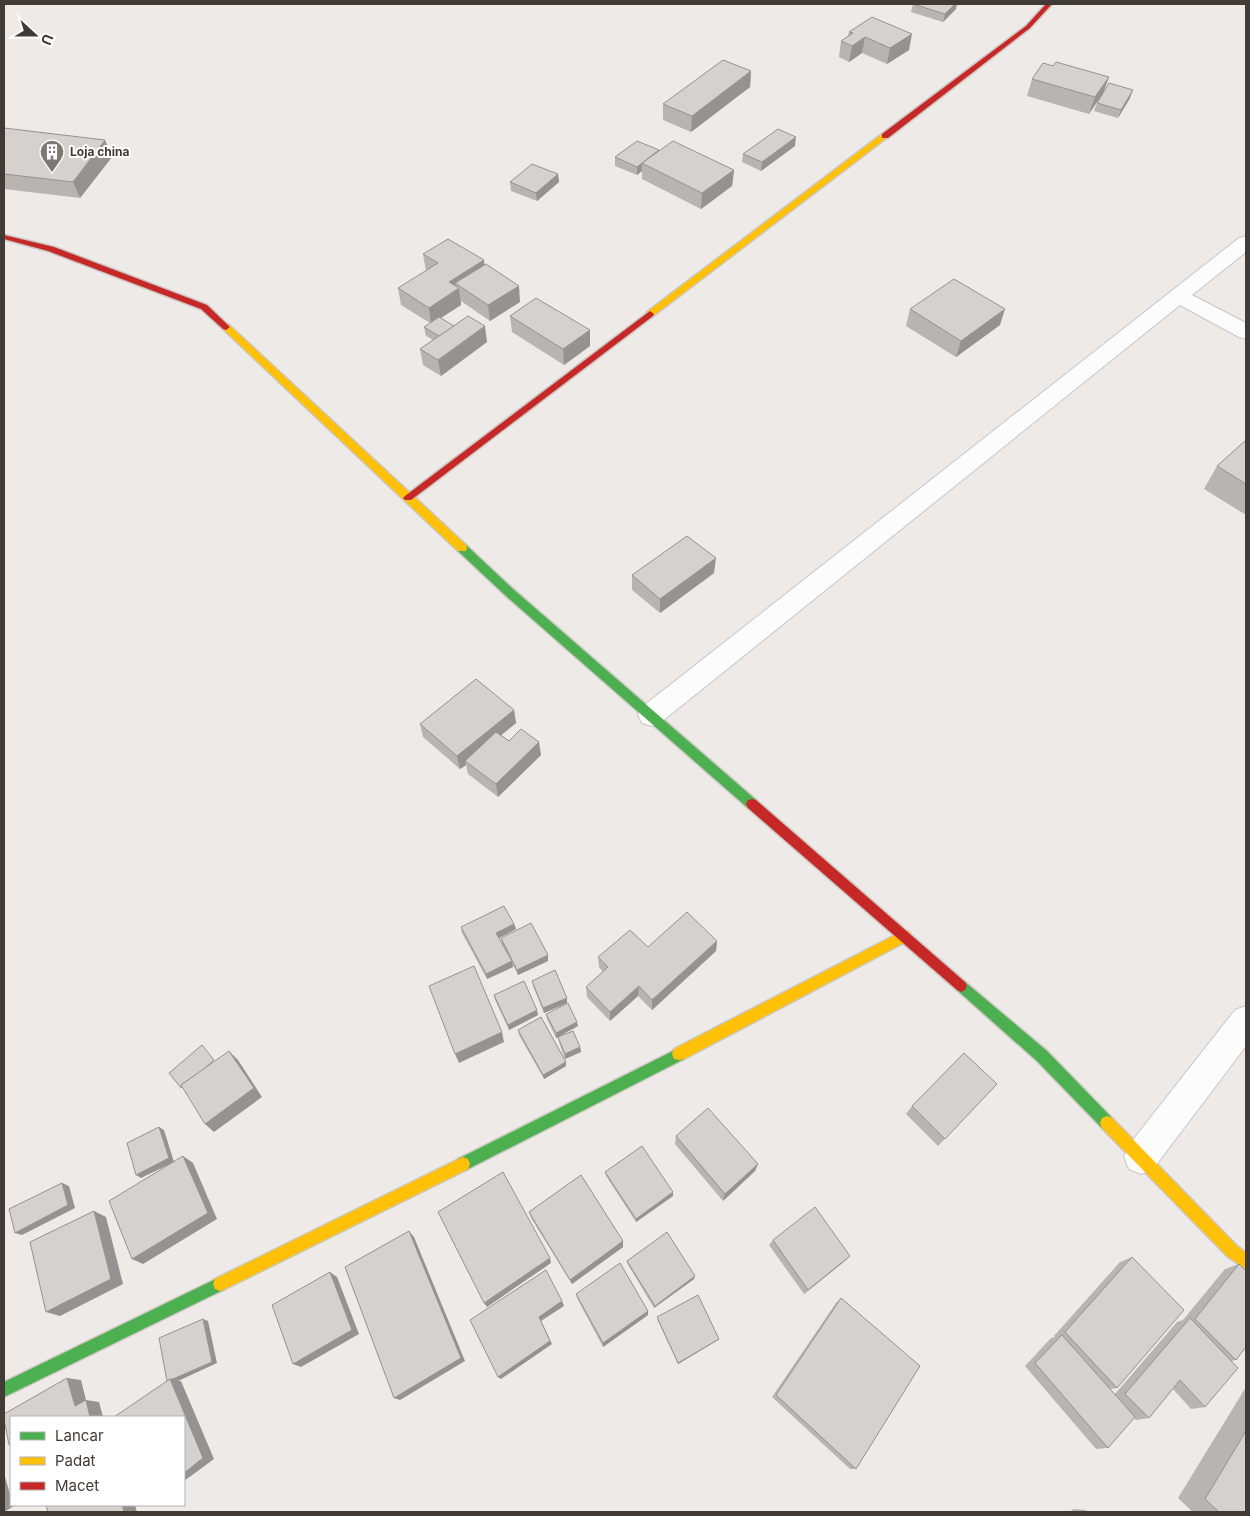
<svg xmlns="http://www.w3.org/2000/svg" width="1250" height="1516" viewBox="0 0 1250 1516" font-family="Inter,sans-serif">
	<rect width="100%" height="100%" fill="#edeae8"/>
	<g fill="none" stroke-linecap="round" stroke-linejoin="round">
		<defs>
			<g id="street">
				<path d="M1246,236V252L1192,295L1246,323V339L1239,337L1180,305L660,723L651,726L642,723L638,715L642,707L1239,238Z"/>
				<path d="M1246,1006V1046L1153,1169L1141,1174L1129,1169L1124,1157L1129,1145L1235,1010Z"/>
			</g>
			<g id="fast">
				<path d="M462,544L466,545L513,589L756,800L758,804L756,808L752,809L748,808L505,595L458,551L457,548Z"/>
				<path d="M961,980L965,982L1047,1051L1112,1118L1114,1123L1112,1128L1107,1130L1102,1128L1037,1061L957,990L955,986L957,982Z"/>
				<path d="M679,1048L684,1049L686,1054L684,1059L468,1169L463,1171L458,1169L456,1164L458,1159Z"/>
				<path d="M220,1277L225,1279L227,1284L225,1289L4,1397V1382Z"/>
			</g>
			<g id="slow">
				<path d="M882,134L889,136L653,316H647V312Z"/>
				<path d="M226,324L229,325L466,545L467,548L466,551H458L223,329V325Z"/>
				<path d="M905,930L909,932L911,936L909,940L684,1059L679,1060L674,1059L672,1054L674,1049Z"/>
				<path d="M1107,1116L1112,1118L1237,1246L1246,1253V1269L1227,1256L1102,1128L1100,1123L1102,1118Z"/>
				<path d="M463,1157L468,1159L470,1164L468,1169L225,1289L220,1291L215,1289L213,1284L215,1279Z"/>
			</g>
			<g id="jam">
				<path d="M1046,4H1052L1030,28L888,138H882V134L1026,26Z"/>
				<path d="M4,235L54,247L207,305L230,327L226,330L223,329L201,309L48,251L4,239Z"/>
				<path d="M650,311L654,314L653,316L411,500H405L403,498L405,496Z"/>
				<path d="M752,799L756,800L965,982L967,986L965,990L961,992L957,990L748,808L746,804L748,800Z"/>
			</g>
		</defs>
		<!-- street casing -->
		<use href="#street" stroke="#c9c6c4" stroke-width="2"/>
		<!-- fast casing -->
		<use href="#fast" stroke="#cdc7c1" stroke-width="3"/>
		<!-- slow casing -->
		<use href="#slow" stroke="#cdc7c1" stroke-width="3"/>
		<!-- jam casing -->
		<use href="#jam" stroke="#cdc7c1" stroke-width="3"/>
		<!-- street -->
		<use href="#street" fill="#fcfcfc" fill-rule="evenodd"/>
		<!-- fast -->
		<use href="#fast" fill="#4caf50" fill-rule="evenodd"/>
		<!-- slow -->
		<use href="#slow" fill="#ffc107" fill-rule="evenodd"/>
		<!-- jam -->
		<use href="#jam" fill="#c62828" fill-rule="evenodd"/>
	</g>
	<!-- wall -->
	<g fill="#b7b4b2">
		<path d="M913,4L956,9L943,22L911,12Z"/>
		<path d="M849,32L909,50L887,64L862,53L849,62L839,57L841,41L848,36Z"/>
		<path d="M1053,66L1109,77L1103,93L1089,114L1027,96L1032,79Z"/>
		<path d="M751,71L750,87L691,132L663,120V104Z"/>
		<path d="M1130,98L1118,118L1094,111L1097,103Z"/>
		<path d="M4,128L112,157L80,198L4,189Z"/>
		<path d="M795,146L761,171L742,162L743,154Z"/>
		<path d="M659,150V152L734,170L732,186L701,209L642,179V171L637,175L615,166V157Z"/>
		<path d="M558,174L559,182L537,201L511,191L510,182Z"/>
		<path d="M423,254L484,265L520,302L490,321L461,301V305L441,318L454,326L487,342L441,376L423,365L420,349L433,340L426,336L424,327L430,323L401,305L398,288L426,271Z"/>
		<path d="M910,309L1000,325L956,357L906,326Z"/>
		<path d="M510,316L590,330V346L564,365L512,332Z"/>
		<path d="M1246,440V515L1204,489L1217,466Z"/>
		<path d="M714,573L660,613L632,590V575Z"/>
		<path d="M514,710L516,723L501,735L509,741L541,755L498,797L468,774L466,765L460,769L423,737L420,724Z"/>
		<path d="M514,924L516,929L499,938L502,944L501,938L548,955V961L518,975L512,963L513,967L487,979L462,933L461,927Z"/>
		<path d="M717,941L716,951L652,1010L638,996L610,1021L587,997L586,987L603,972L599,967L598,957L648,947Z"/>
		<path d="M532,981L567,1003L544,1013L533,986Z"/>
		<path d="M494,995L538,1015L509,1030L495,1000Z"/>
		<path d="M546,1014L578,1026L556,1038L547,1019Z"/>
		<path d="M518,1030L566,1062V1066L544,1079L519,1035Z"/>
		<path d="M558,1037L580,1047L581,1052L565,1059L559,1042Z"/>
		<path d="M997,1084L938,1146L906,1114L912,1106Z"/>
		<path d="M676,1136L758,1164L755,1171L723,1201L675,1144Z"/>
		<path d="M605,1172L673,1192V1196L636,1222L606,1176Z"/>
		<path d="M529,1212L623,1241V1247L572,1284L531,1218Z"/>
		<path d="M773,1240L850,1256L804,1294L769,1245Z"/>
		<path d="M1132,1257L1117,1388L1110,1389L1115,1394L1177,1322L1183,1320L1225,1269L1239,1264L1236,1360L1231,1361L1205,1407L1191,1409L1173,1389L1149,1418L1136,1420L1134,1418L1108,1448L1096,1449L1025,1366L1051,1338L1055,1337L1054,1336L1120,1262Z"/>
		<path d="M627,1261L694,1279L654,1308L627,1263Z"/>
		<path d="M576,1294L648,1315L603,1347L577,1298Z"/>
		<path d="M841,1298L856,1469H850L772,1397L836,1303Z"/>
		<path d="M657,1317L718,1340L678,1364L657,1319Z"/>
		<path d="M1246,1387V1512H1193L1178,1498Z"/>
		<path d="M1073,1509L1085,1510L1088,1512H1071Z"/>
	</g>
	<!-- shaded-wall -->
	<g fill="#959291">
		<path d="M955,4H957L956,9L943,22L945,14Z"/>
		<path d="M912,34L909,50L887,64L890,48Z"/>
		<path d="M865,37L862,53L849,62L852,46Z"/>
		<path d="M751,71L750,87L691,132L692,116Z"/>
		<path d="M1109,77L1103,93L1089,114L1095,97Z"/>
		<path d="M1133,90L1130,98L1118,118L1121,110Z"/>
		<path d="M796,137L795,146L761,171L762,162Z"/>
		<path d="M105,140L112,157L80,198L73,182Z"/>
		<path d="M659,150L658,158L642,163V171L637,175V167Z"/>
		<path d="M734,170L732,186L701,209L702,193Z"/>
		<path d="M558,174L559,182L537,201L536,193Z"/>
		<path d="M484,260L486,277L455,283L456,290L459,288L461,305L431,324L429,308L449,282Z"/>
		<path d="M519,286L520,302L490,321L488,305Z"/>
		<path d="M1005,309L1000,325L956,357L961,341Z"/>
		<path d="M485,326L487,342L441,376L438,360Z"/>
		<path d="M590,330V346L564,365L563,349Z"/>
		<path d="M716,558L714,573L660,613V599Z"/>
		<path d="M514,710L516,723L467,763L465,761L466,765L460,769L457,756Z"/>
		<path d="M539,742L541,755L498,797L496,784Z"/>
		<path d="M514,924L516,929L497,939L496,933Z"/>
		<path d="M717,941L716,951L652,1010V1000Z"/>
		<path d="M548,955V961L518,975L517,970Z"/>
		<path d="M512,961L513,967L487,979L486,974Z"/>
		<path d="M639,986L638,996L610,1021V1012Z"/>
		<path d="M567,998V1003L544,1013L543,1008Z"/>
		<path d="M537,1010L538,1015L509,1030L508,1025Z"/>
		<path d="M577,1022L578,1026L556,1038V1033Z"/>
		<path d="M502,1032L504,1042L459,1063L455,1054Z"/>
		<path d="M580,1047L581,1052L565,1059V1054Z"/>
		<path d="M229,1051L238,1060L262,1097L214,1132L205,1124Z"/>
		<path d="M566,1062V1066L544,1079L543,1075Z"/>
		<path d="M159,1127L164,1130L174,1162L141,1178L136,1175Z"/>
		<path d="M183,1156L193,1163L217,1219L143,1264L132,1259Z"/>
		<path d="M758,1164L755,1171L723,1201L725,1194Z"/>
		<path d="M62,1183L69,1186L75,1208L22,1235L15,1233Z"/>
		<path d="M673,1192V1196L636,1222V1219Z"/>
		<path d="M94,1211L106,1217L123,1284L60,1316L46,1312Z"/>
		<path d="M409,1231L414,1237L465,1361L400,1400L394,1398Z"/>
		<path d="M623,1241V1247L572,1284L570,1280Z"/>
		<path d="M850,1256L845,1261L804,1294L808,1290Z"/>
		<path d="M550,1258L551,1263L487,1307L484,1303Z"/>
		<path d="M330,1272L337,1277L359,1334L301,1367L293,1364Z"/>
		<path d="M695,1276L694,1279L654,1308L655,1306Z"/>
		<path d="M562,1301L564,1306L541,1321L552,1344L501,1379L498,1377L539,1317Z"/>
		<path d="M648,1311V1315L603,1347V1343Z"/>
		<path d="M203,1319L208,1321L217,1363L178,1381H181L214,1459L184,1481V1473L170,1379Z"/>
		<path d="M719,1339L718,1340L678,1364V1363Z"/>
		<path d="M67,1378L81,1380L86,1400L99,1402L103,1417H90L75,1406Z"/>
		<path d="M4,1473L11,1498V1505H13L14,1506L4,1512Z"/>
		<path d="M122,1505H135L137,1512H124Z"/>
	</g>
	<!-- building -->
	<g fill="#d5d1cf" stroke="#959291">
		<path d="M913,4H955L945,14Z"/>
		<path d="M872,17L912,34L890,48L865,37L852,46L841,41L853,33L849,32Z"/>
		<path d="M723,60L751,71L692,116L663,104Z"/>
		<path d="M1056,62L1109,77L1095,97L1032,79L1043,63L1053,66Z"/>
		<path d="M1109,83L1133,90L1121,110L1097,103Z"/>
		<path d="M4,128L105,140L73,182L4,174Z"/>
		<path d="M778,129L796,137L762,162L743,154Z"/>
		<path d="M637,141L659,150L637,167L615,157Z"/>
		<path d="M673,141L734,170L702,193L642,163Z"/>
		<path d="M532,164L558,174L536,193L510,182Z"/>
		<path d="M448,239L484,260L449,282L459,288L429,308L398,288L438,263L423,254Z"/>
		<path d="M486,264L519,286L488,305L455,283Z"/>
		<path d="M954,279L1005,309L961,341L910,309Z"/>
		<path d="M536,298L590,330L563,349L510,316Z"/>
		<path d="M468,316L485,326L438,360L420,349Z"/>
		<path d="M439,317L454,326L439,336L424,327Z"/>
		<path d="M1246,440V484L1217,466Z"/>
		<path d="M687,536L716,558L660,599L632,575Z"/>
		<path d="M476,679L514,710L457,756L420,724Z"/>
		<path d="M521,729L539,742L496,784L465,761L496,732L509,741Z"/>
		<path d="M504,906L514,924L496,933L512,961L486,974L461,927Z"/>
		<path d="M687,912L717,941L652,1000L639,986L610,1012L586,987L608,967L598,957L630,930L648,947Z"/>
		<path d="M531,923L548,955L517,970L501,938Z"/>
		<path d="M474,966L502,1032L455,1054L429,986Z"/>
		<path d="M555,970L567,998L543,1008L532,981Z"/>
		<path d="M524,981L537,1010L508,1025L494,995Z"/>
		<path d="M568,1003L577,1022L556,1033L546,1014Z"/>
		<path d="M541,1017L566,1062L543,1075L518,1030Z"/>
		<path d="M573,1031L580,1047L565,1054L558,1037Z"/>
		<path d="M202,1045L214,1060L204,1069L181,1085L182,1086L181,1088L169,1073Z"/>
		<path d="M229,1051L254,1088L205,1124L181,1085Z"/>
		<path d="M964,1053L997,1084L945,1139L912,1106Z"/>
		<path d="M708,1108L758,1164L725,1194L676,1136Z"/>
		<path d="M159,1127L169,1158L136,1175L127,1143Z"/>
		<path d="M642,1146L673,1192L636,1219L605,1172Z"/>
		<path d="M183,1156L208,1213L132,1259L109,1201Z"/>
		<path d="M503,1172L550,1258L484,1303L438,1212Z"/>
		<path d="M581,1175L623,1241L570,1280L529,1212Z"/>
		<path d="M62,1183L68,1205L15,1233L9,1209Z"/>
		<path d="M815,1207L850,1256L808,1290L773,1240Z"/>
		<path d="M94,1211L111,1279L46,1312L30,1242Z"/>
		<path d="M409,1231L461,1358L394,1398L345,1267Z"/>
		<path d="M667,1232L695,1276L655,1306L627,1261Z"/>
		<path d="M1132,1257L1184,1310L1117,1388L1065,1332Z"/>
		<path d="M620,1263L648,1311L603,1343L576,1294Z"/>
		<path d="M1239,1264L1246,1271V1347L1236,1360L1195,1319Z"/>
		<path d="M546,1270L562,1301L539,1317L550,1341L498,1377L470,1320Z"/>
		<path d="M330,1272L352,1330L293,1364L272,1305Z"/>
		<path d="M698,1295L719,1339L678,1363L657,1317Z"/>
		<path d="M841,1298L920,1366L856,1469L776,1395Z"/>
		<path d="M1190,1318L1238,1368L1205,1407L1180,1380L1149,1418L1125,1394Z"/>
		<path d="M203,1319L212,1362L173,1379H170L167,1381L159,1338Z"/>
		<path d="M1062,1335L1135,1417L1108,1448L1035,1363Z"/>
		<path d="M67,1378L75,1406L86,1400L90,1417H11V1444L9,1445L4,1419V1414Z"/>
		<path d="M170,1379L203,1458L184,1473V1417H114Z"/>
		<path d="M1246,1431V1512H1219L1205,1499Z"/>
		<path d="M46,1505H122L124,1512H48Z"/>
	</g>
	<!-- icons -->
	<defs>
		<symbol id="building-pin" viewBox="-11 -11 22 30"><path d="M0 17L-7.5 6A9.5 9.5 0 1 1 7.5 6Z" fill="#7d7874" stroke="#fff"/><path d="M-4-6H4V6H1V3H-1V6H-4ZM-2.5-4.3h1.7v1.8h-1.7ZM.8-4.3h1.7v1.8H.8ZM-2.5-1h1.7V.8h-1.7ZM.8-1h1.7V.8H.8Z" fill="#fff"/></symbol>
	</defs>
	<g fill-rule="evenodd">
		<use href="#building-pin" x="38" y="138" width="28" height="38"/>
	</g>
	<g text-anchor="middle" stroke-width="4" stroke-linejoin="round" paint-order="stroke">
		<!-- far-poi labels -->
		<g font-size="12" font-weight="bold" fill="#413a35" stroke="#fff" text-anchor="start">
			<text x="70" y="156">Loja china</text>
		</g>
	</g>
	<!-- border -->
	<rect width="1250" height="1516" fill="none" stroke="#413a35" stroke-width="10"/>
	<!-- legend -->
	<rect x="10" y="1416" width="175" height="90" fill="#ffffff" stroke="#b3b0ae"/>
	<rect x="20" y="1432" width="25" height="8" fill="#4caf50" stroke="#b3b0ae"/>
	<text x="55" y="1441" font-size="15" fill="#413a35">Lancar</text>
	<rect x="20" y="1457" width="25" height="8" fill="#ffc107" stroke="#b3b0ae"/>
	<text x="55" y="1466" font-size="15" fill="#413a35">Padat</text>
	<rect x="20" y="1482" width="25" height="8" fill="#c62828" stroke="#b3b0ae"/>
	<text x="55" y="1491" font-size="15" fill="#413a35">Macet</text>
	<!-- north arrow -->
	<g transform="translate(35 35) rotate(111)" stroke="#ffffff" stroke-width="4" paint-order="stroke">
	<path d="M0-4L9 19L0 12L-9 19Z" fill="#413a35"/>
	<text y="-8" font-size="14" font-weight="bold" text-anchor="middle" fill="#413a35">U</text>
	</g>
</svg>
